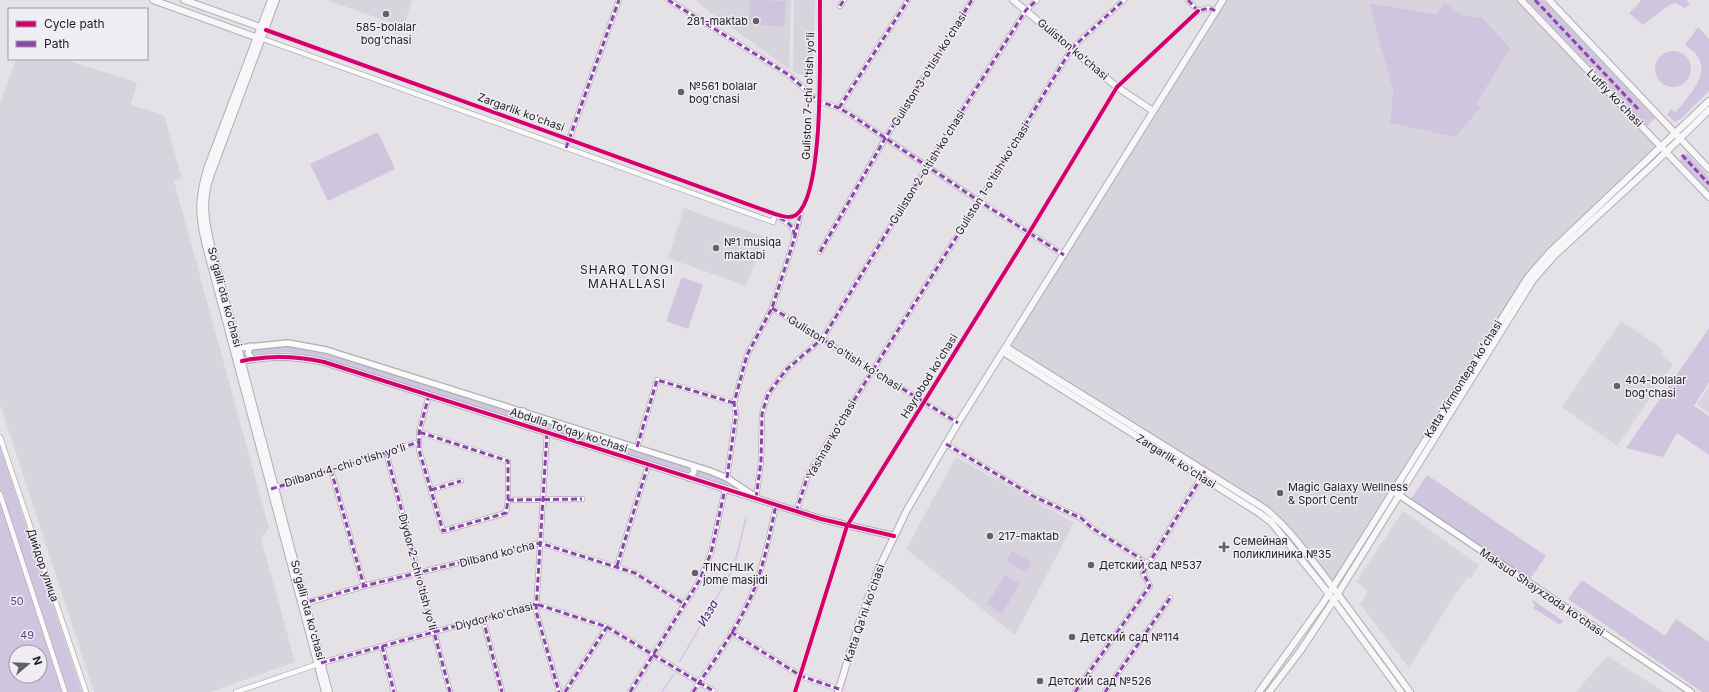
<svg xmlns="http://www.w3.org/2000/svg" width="1709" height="692" viewBox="0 0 1709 692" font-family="Inter,sans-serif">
	<rect width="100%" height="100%" fill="#e4e2e6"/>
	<!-- built -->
	<g fill="#d8d4de" fill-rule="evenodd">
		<path d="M326,0H412L404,27Z"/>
		<path d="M697,0H791L789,69L696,2Z"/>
		<path d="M794,0H815L813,79L793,72Z"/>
		<path d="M1223,0H1521L1661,146L1540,262L1333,587L1279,520L1006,347ZM1369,3L1437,14L1445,3L1463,16L1481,17L1476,104L1481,108L1390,123L1393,91Z"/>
		<path d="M16,59H62L137,82L131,105L164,115L182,178L174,181L269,528L261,538L295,662L210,692H94L0,404V104Z"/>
		<path d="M684,208L764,237L746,286L668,258Z"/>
		<path d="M1621,321L1664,350L1661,355L1673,365L1617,446L1562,407Z"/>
		<path d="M1709,387V413L1697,405Z"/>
		<path d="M956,457L1074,523L1015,635L906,549Z"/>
		<path d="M1403,511L1479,565L1471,578L1468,577L1454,596L1409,668L1360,604L1368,591L1356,582Z"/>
		<path d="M1607,656L1638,675L1664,692H1576Z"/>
	</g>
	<!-- green -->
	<g fill="#cfc5de" fill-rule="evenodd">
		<path d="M750,0L786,1L784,27L749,24Z"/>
		<path d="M1527,0H1543L1655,118L1647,126Z"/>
		<path d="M1640,0H1686L1690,4L1685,8L1676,3L1669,5L1643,25L1629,13L1641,1Z"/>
		<path d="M1369,3L1437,14L1445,3L1463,16L1481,17L1510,48L1476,104L1481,107L1455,137L1390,123L1393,91Z"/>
		<path d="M1698,27L1709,39V91L1682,118L1675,122L1667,115L1671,109L1675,112C1682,106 1687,98 1693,90C1706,71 1705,58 1685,45Z"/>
		<circle cx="1673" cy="69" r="18"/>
		<path d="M378,132L395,169L328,201L310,164Z"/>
		<path d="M1687,153L1709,177V192L1679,161Z"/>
		<path d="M682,277L703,285L688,329L666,321Z"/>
		<path d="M1709,328V382L1694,406L1709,416V455L1677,433L1663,457L1626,448Z"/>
		<path d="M288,346L324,352L515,414L516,417L514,419L318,357L288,352L253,354L252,350Z"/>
		<path d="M526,416L688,467L689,470L687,473L524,422V419Z"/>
		<path d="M0,446L1,450L82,692H0ZM16,652H40V676H16Z"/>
		<path d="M697,470L717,476L736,489L695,476Z"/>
		<path d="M1427,475L1546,556L1530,579L1411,499Z"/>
		<path d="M1012,551L1032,562L1026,572L1006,561Z"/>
		<path d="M1005,575L1020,584L1002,614L987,604Z"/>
		<path d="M1582,580L1665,636L1676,619L1709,642V692H1702L1568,599Z"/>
		<path d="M1533,600L1563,621L1560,625L1533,608L1535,605L1532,602Z"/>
	</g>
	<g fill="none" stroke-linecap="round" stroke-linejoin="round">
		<!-- stream -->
		<g stroke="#d3c2ef" stroke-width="1.5">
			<path d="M680,661L734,567L746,518"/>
			<path d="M662,692L673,675"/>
		</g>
		<defs>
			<g id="minor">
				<path d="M668,0L789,75L818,101L839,108L851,115L979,201L1064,255"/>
				<path d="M1188,0L1198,11L1209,8L1216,11"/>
				<path d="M840,6L844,0"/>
				<path d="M266,30L775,214C782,216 790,219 796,215C826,194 819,39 820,0"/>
				<path d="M263,39L773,222L775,214"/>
				<path d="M839,108L908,0"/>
				<path d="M566,148L619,0"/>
				<path d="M778,216L792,227L794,234"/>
				<path d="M820,252L886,137L972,0"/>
				<path d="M772,308L958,423"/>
				<path d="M547,433L536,611L559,692"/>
				<path d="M0,437L86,692"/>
				<path d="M419,442V450L443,531L506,513L508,500V461L419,432"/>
				<path d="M946,444L1033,496L1081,518L1092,528L1149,564"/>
				<path d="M637,447L657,380L734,403"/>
				<path d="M386,452L450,692"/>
				<path d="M331,470L364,586"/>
				<path d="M727,478L736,415L734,403L747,355L772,308L794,240L801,211"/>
				<path d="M272,488L419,442V432L429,395"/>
				<path d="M431,490L461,481"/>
				<path d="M0,494L65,692"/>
				<path d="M756,498L761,462L762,414L768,394L786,370L823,338L927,166L1026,10L1037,0"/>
				<path d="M508,500L582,499"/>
				<path d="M796,512L809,472L979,201L1072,48L1124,0"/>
				<path d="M617,566L648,465"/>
				<path d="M303,604L364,586L540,543L635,573L684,604"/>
				<path d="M483,619L502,692"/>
				<path d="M731,632L801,676L839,689"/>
				<path d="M382,646L394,692"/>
				<path d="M236,692L321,663L536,604L607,627L715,692"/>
				<path d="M565,692L607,627"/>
				<path d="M630,692L699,581L711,553L725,489"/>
				<path d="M693,692C715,659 740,625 755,587C765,560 770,533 776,505"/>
				<path d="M795,692L847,526L1029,233L1117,87L1198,11"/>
				<path d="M1075,692L1150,586L1143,573L1203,474"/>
				<path d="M1105,692L1170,598"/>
			</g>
			<g id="tertiary">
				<path d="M250,346L248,353L252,359"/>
				<path d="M239,348L288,343L326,350L710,471L727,478L753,495"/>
				<path d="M242,361C270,355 296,356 324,362L821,519L894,536"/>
				<path d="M519,424L523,411"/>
				<path d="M689,478L694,472L693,466"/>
				<path d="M1396,493L1691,692"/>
			</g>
			<g id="secondary">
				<path d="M153,0L261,39"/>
				<path d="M184,0L263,28"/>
				<path d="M271,0L208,166C198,198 198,214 206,246L325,692"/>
				<path d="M276,0L210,177C202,201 205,221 211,245L329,692"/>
				<path d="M1013,0L1117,87L1153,111"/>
				<path d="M1521,0L1709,197"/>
				<path d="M1549,0L1709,169"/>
				<path d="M1006,347L1264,508C1286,525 1302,548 1319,569C1350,610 1380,651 1410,692"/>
				<path d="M1003,352L1259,513L1271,522L1329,594L1401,692"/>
				<path d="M838,692L859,623L879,568L907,510L958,423L1223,0"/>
				<path d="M1259,692L1323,603L1528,277L1550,252L1709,101"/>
				<path d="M1269,692L1301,650L1334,600L1533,280L1554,256L1656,162L1709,110"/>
			</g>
		</defs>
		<!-- minor casing -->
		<use href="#minor" stroke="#afaeb1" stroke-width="6"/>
		<!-- tertiary casing -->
		<use href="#tertiary" stroke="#afaeb1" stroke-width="8"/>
		<!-- secondary casing -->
		<use href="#secondary" stroke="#afaeb1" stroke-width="8"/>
		<!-- minor -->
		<use href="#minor" stroke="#fbfbfb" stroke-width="4.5"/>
		<!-- tertiary -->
		<use href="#tertiary" stroke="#fbfbfb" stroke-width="5.5"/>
		<!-- secondary -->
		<use href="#secondary" stroke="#f8f6f9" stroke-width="6"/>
		<!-- quiet -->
		<g stroke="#8e44ad" stroke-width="3" stroke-dasharray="6 3" stroke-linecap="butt">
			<path d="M668,0L789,75L818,101L839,108L851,115L979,201L1064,255"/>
			<path d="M1188,0L1198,11L1209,8L1216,11"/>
			<path d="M1535,0L1639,110"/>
			<path d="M840,6L844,0"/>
			<path d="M839,108L908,0"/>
			<path d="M566,148L619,0"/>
			<path d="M1682,155L1709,184"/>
			<path d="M780,218C787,222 795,227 794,235"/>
			<path d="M820,252L886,137L972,0"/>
			<path d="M772,308L958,423"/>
			<path d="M547,433L536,611L559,692"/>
			<path d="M419,442V450L443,531L506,513L508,500V461L419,432"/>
			<path d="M946,444L1033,496L1081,518L1092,528L1149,564"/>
			<path d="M637,447L657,380L734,403"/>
			<path d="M386,452L450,692"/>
			<path d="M331,470L364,586"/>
			<path d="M727,478L736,415L734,403L747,355L772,308L794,240L801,211"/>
			<path d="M271,489L419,442V432L429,395"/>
			<path d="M431,490L461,481"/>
			<path d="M756,498L761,462L762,414L768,394L786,370L823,338L927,166L1026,10L1037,0"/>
			<path d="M508,500L582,499"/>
			<path d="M796,512L809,472L979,201L1072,48L1124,0"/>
			<path d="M617,566L648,465"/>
			<path d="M301,604L364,586L540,543L635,573L684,604"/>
			<path d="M483,619L502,692"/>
			<path d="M731,632L801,676L839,689"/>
			<path d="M382,646L394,692"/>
			<path d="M321,663L536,604L607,627L715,692"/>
			<path d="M565,692L607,627"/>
			<path d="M630,692L699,581L711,553L725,489"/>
			<path d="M693,692C715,659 740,625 755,587C765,560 770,533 776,505"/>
			<path d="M1075,692L1150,586L1143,573L1205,471"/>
			<path d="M1105,692L1170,598"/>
		</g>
		<defs>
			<g id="cycleway">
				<path d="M266,30L775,214C782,216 790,219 796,215C826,194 819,39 820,0"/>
				<path d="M242,361C270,355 296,356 324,362L821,519L894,536"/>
				<path d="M795,692L847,526L1029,233L1117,87L1198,11"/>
			</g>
		</defs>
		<!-- cycleway casing -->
		<use href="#cycleway" stroke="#f0edf5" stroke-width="6"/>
		<!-- cycleway -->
		<use href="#cycleway" stroke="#d6006c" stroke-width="4"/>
	</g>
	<!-- markers -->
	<g fill="#636164" stroke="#f0edf5" stroke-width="1.5">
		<circle cx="386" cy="14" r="4"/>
		<circle cx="756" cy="21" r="4"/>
		<circle cx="681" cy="92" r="4"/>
		<circle cx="716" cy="248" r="4"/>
		<circle cx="1617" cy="386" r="4"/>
		<circle cx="1280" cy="493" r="4"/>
		<circle cx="990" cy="536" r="4"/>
		<path d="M1222 541h4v4h4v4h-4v4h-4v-4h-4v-4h4z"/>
		<circle cx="1091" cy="565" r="4"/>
		<circle cx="695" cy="573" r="4"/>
		<circle cx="1072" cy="637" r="4"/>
		<circle cx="1040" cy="681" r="4"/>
	</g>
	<g text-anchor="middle" stroke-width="3" stroke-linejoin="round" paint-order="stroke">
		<!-- poi labels -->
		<g font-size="11" fill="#1d1c1e" stroke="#f0edf5" text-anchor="start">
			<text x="748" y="25" text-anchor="end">281-maktab</text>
			<text x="386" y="31" text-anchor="middle">585-bolalar<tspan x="386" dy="13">bog'chasi</tspan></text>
			<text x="689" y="90">№561 bolalar<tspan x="689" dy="13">bog'chasi</tspan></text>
			<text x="724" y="246">№1 musiqa<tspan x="724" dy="13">maktabi</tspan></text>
			<text x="1625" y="384">404-bolalar<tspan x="1625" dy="13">bog'chasi</tspan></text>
			<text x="1288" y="491">Magic Galaxy Wellness<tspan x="1288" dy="13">&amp; Sport Centr</tspan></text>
			<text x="998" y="540">217-maktab</text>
			<text x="1233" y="545">Семейная<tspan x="1233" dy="13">поликлиника №35</tspan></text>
			<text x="1099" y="569">Детский сад №537</text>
			<text x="703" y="571">TINCHLIK<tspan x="703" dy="13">jome masjidi</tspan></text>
			<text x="1080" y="641">Детский сад №114</text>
			<text x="1048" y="685">Детский сад №526</text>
		</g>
		<!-- street labels -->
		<g font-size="11" fill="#1d1c1e" stroke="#f0edf5">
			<text transform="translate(1073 49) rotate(40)" y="4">Guliston ko'chasi</text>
			<text transform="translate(929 69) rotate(-58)" y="4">Guliston 3-o'tish ko'chasi</text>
			<text transform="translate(808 96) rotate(-88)" y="4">Guliston 7-chi o'tish yo'li</text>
			<text transform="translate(1615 98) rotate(46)" y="4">Lutfiy ko'chasi</text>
			<text transform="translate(521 112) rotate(20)" y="4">Zargarlik ko'chasi</text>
			<text transform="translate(927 167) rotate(-58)" y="4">Guliston 2-o'tish ko'chasi</text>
			<text transform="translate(992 179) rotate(-58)" y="4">Guliston 1-o'tish ko'chasi</text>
			<text transform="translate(225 297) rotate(75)" y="4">So'galli ota ko'chasi</text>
			<text transform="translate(845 353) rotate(32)" y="4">Guliston 6-o'tish ko'chasi</text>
			<text transform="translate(929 376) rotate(-58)" y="4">Hayrobod ko'chasi</text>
			<text transform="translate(1463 379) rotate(-58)" y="4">Katta Xirmontepa koʻchasi</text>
			<text transform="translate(569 430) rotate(18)" y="4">Abdulla To'qay ko'chasi</text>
			<text transform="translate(831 439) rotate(-60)" y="4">Yashnar ko'chasi</text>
			<text transform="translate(1176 461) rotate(32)" y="4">Zargarlik ko'chasi</text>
			<text transform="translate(345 465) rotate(-17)" y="4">Dilband 4-chi o'tish yo'li</text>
			<text transform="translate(497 554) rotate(-14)" y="4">Dilband ko'cha</text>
			<text transform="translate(43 565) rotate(71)" y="4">Дийдор улица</text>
			<text transform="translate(418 572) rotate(75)" y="4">Diydor 2-chi o'tish yo'li</text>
			<text transform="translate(1542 592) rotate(34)" y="4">Maksud Shayxzoda ko'chasi</text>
			<text transform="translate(308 610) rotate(75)" y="4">So'galli ota ko'chasi</text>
			<text transform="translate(864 613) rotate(-71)" y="4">Katta Qa'ni ko'chasi</text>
			<text transform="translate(494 616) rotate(-15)" y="4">Diydor ko'chasi</text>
		</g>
		<!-- park labels -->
		<g font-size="11" fill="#5e3d88" stroke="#f0edf5">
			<text x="17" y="605">50</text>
			<text x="27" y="639">49</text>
		</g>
		<!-- neighbourhood labels -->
		<g font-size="12" letter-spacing="1" fill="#1d1c1e" stroke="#f0edf5">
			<text x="627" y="274">SHARQ TONGI<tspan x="627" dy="14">MAHALLASI</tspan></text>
		</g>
		<!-- water labels -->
		<g font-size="12" font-style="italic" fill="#3b175f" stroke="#f0edf5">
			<text transform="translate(708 613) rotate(-60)" y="4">Изза</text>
		</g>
	</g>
	<!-- legend -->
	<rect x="8" y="8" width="140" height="52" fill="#f0edf5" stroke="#9c999f"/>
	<rect x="16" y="21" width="20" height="6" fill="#d6006c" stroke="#9c999f"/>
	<text x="44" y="28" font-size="12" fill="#1d1c1e">Cycle path</text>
	<rect x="16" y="41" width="20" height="6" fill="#8e44ad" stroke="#9c999f"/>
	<text x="44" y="48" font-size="12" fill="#1d1c1e">Path</text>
	<!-- north arrow -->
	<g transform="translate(28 664) rotate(71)"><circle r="19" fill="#f0edf5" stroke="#9c999f"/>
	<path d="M0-3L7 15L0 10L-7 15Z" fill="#636164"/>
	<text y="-6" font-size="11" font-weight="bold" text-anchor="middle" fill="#1d1c1e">N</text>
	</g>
</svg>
